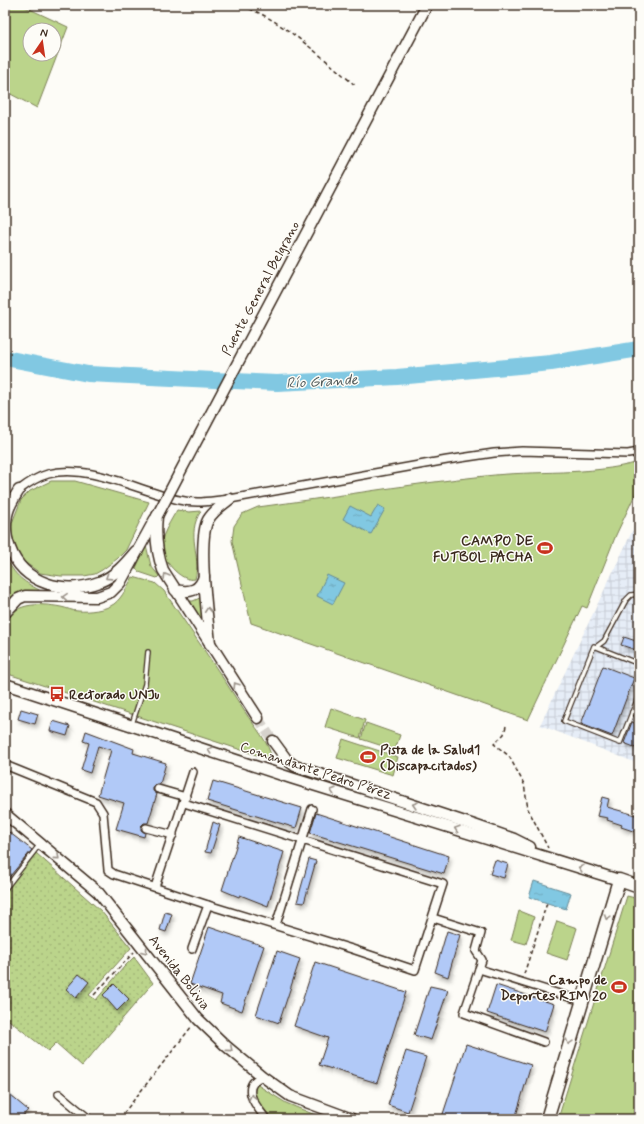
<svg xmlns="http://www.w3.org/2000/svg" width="644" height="1124" viewBox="0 0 644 1124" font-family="Mynerve,sans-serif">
	<defs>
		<pattern id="industrial-grid" width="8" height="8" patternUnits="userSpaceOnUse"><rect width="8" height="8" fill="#e6edf7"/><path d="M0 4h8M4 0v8" fill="none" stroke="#c6cbd3"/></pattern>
		<pattern id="garden-dots" width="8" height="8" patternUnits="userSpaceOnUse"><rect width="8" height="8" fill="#bbd48b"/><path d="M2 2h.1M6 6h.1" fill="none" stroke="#a2b678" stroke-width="1.8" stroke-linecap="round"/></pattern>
		<pattern id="water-ripples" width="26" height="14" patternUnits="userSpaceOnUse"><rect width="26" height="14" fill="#81c8e2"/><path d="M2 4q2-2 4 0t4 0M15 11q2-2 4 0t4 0" fill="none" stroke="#70acc1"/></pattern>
		<filter id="shadow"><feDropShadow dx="2" dy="3.5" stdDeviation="2" flood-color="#0004"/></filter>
	</defs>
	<rect width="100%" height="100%" fill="#fdfcf7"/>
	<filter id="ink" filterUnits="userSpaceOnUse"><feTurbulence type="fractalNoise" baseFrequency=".025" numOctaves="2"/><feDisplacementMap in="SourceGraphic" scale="8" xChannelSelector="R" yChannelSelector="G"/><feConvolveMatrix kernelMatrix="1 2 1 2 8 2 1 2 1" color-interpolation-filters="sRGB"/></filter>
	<g filter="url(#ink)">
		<!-- industrial -->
		<path fill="url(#industrial-grid)" d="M639,517V764L540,725Z"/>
		<!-- green -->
		<g fill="#bbd48b" stroke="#7b7f54" fill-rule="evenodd">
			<path d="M5,5H21L68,27L37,108L5,91ZM30,30H54V54H30Z"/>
			<path d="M639,462V486L616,535L587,608L582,606L528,720L251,623L232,541L234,526L242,514L258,507C334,497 409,484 485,476C536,470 589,476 639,462Z"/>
			<path d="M51,481H75L149,502L126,550L117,559L102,570L95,574L84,576H61L40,573L20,559L12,536V523L21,500L30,491Z"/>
			<path d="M177,510L189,512L201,511C185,535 202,555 195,579C181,583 160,558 161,544C163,533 171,520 177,510Z"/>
			<path d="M146,545L151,566L159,576L157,578L139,572L136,568Z"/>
			<path d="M5,556C15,577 24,582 43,592C30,593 14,591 5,603Z"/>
			<path d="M133,577L155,583L164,591C191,631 219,671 245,712C254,726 270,743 272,760L5,673C5,659 2,642 5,628C10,601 40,603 61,607C67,608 72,611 78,611C89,612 105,610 114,604C123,597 127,586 133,577Z"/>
			<path d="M202,597L205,626L188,601H193Z"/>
			<path d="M331,708L365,720L360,738L325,727Z"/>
			<path d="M366,723L400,735L395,750L361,739Z"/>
			<path d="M343,739L398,757L393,775L337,758Z"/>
			<path d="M627,896L639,899V1119H558Z"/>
			<path d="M519,911L534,917L526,944L511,940Z"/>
			<path d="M557,921L577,928L567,960L546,953Z"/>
			<path d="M256,1084L286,1103L325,1119H273L258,1102L251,1088Z"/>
		</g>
		<!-- garden -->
		<path fill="url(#garden-dots)" stroke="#7b7f54" d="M36,853L101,911L131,948L89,995L96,1000L124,967L134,957L153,983L82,1066L56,1043L48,1051L5,1017V892Z"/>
		<!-- water -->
		<g fill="url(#water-ripples)" stroke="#658994">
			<path d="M378,505L385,509L371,534L343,519L350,506L371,517Z"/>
			<path d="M327,575L344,583L333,604L317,596Z"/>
			<path d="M534,881L571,893L566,909L529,897Z"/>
		</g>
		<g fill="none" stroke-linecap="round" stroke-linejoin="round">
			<!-- river -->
			<path stroke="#81c8e2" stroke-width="16" d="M5,358L88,374L277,383L397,377L551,363L639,349"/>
		</g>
		<!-- building -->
		<g fill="#b1c9f7" stroke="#3b2a1e" filter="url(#shadow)">
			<path d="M624,637L639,642V651L621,645Z"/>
			<path d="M603,666L634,678L612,736L581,724Z"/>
			<path d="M21,709L38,714L35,724L18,719Z"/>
			<path d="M53,721L70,726L67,736L50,731Z"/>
			<path d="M632,722L639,725V749L624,743Z"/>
			<path d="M86,731L134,749L133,753L166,763L160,784H156L153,787V791L157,794L148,823H144L141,826V830L145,833L144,837L116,829L124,803L98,795L111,750L98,746L90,773L81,770L89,743L83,741Z"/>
			<path d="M213,781L302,808L296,828L207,801Z"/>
			<path d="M602,797L609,799L607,807L639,816V833L621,827L622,825L607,820L608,818L597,816Z"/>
			<path d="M316,813L449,856L444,874L310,833Z"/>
			<path d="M213,822L220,825L211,853L205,852Z"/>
			<path d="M5,829L32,850L5,882Z"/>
			<path d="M239,837L284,852L268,906L240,895L239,897L222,890Z"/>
			<path d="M309,859L316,861L304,903L297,902Z"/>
			<path d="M495,860L508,864L504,878L490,874Z"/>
			<path d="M165,912L172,914L166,932L160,930Z"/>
			<path d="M209,927L264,946L242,1011L220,1003L222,995L190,984Z"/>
			<path d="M447,931L460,935L448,977L435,972Z"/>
			<path d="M277,951L300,959L279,1023L256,1015Z"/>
			<path d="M315,962L406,992L377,1083L319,1065L328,1038L294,1026Z"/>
			<path d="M79,974L89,982L76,998L66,989Z"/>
			<path d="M114,984L129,999L117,1011L103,995Z"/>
			<path d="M496,985L554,1004L545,1032L487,1013Z"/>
			<path d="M430,986L448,990L431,1040L414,1035Z"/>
			<path d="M466,1044L531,1065L515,1119H447L442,1117Z"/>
			<path d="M406,1051L426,1057L408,1112L388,1105Z"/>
			<path d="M5,1091L28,1110L20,1119H5Z"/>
		</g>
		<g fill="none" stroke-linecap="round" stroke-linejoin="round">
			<!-- secondary-tunnel -->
			<path stroke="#d6d2cc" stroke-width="10" stroke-dasharray="10 5" stroke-linecap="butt" d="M258,718L273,741"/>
			<defs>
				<g id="lane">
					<path d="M596,647L604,641L626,600L631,595L639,594"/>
					<path d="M639,664L594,646L564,721L620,743L639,695"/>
					<path d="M632,712L639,715"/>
					<path d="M132,724L145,684L148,652"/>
					<path d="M5,889L40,844"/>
				</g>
				<g id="street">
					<path d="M19,490C28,483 37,477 48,474C88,463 139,491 179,500C196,504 213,501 230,499L447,460L494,453L522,451L628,454L639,452"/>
					<path d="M5,765L96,802L103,813L108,870L114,874L208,905L192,949"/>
					<path d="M158,789L186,797"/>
					<path d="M184,803L443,884L415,970L352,949L208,905"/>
					<path d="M146,828L173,835"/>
					<path d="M155,887L193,772"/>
					<path d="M433,918L481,933L476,951L482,960L479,969L582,1001"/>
					<path d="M276,925L312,809"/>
					<path d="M479,969L464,1013L544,1042"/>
					<path d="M262,1076C239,1087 256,1106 266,1119"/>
					<path d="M59,1094L89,1119"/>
				</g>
				<g id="secondary">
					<path d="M179,474L427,5"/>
					<path d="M19,490C14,498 9,505 7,515C5,525 6,538 10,548C23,584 65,595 99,582C114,577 126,563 136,551"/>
					<path d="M157,516C155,535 156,551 163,570L258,718"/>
					<path d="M175,590C190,593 200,591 204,576"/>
					<path d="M5,613L18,599L25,596L97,597L111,592L120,583L155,519"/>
					<path d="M210,644C208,619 197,540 208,520C213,511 222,505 230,499"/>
					<path d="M5,684L291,778L619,880"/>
					<path d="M273,741L287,760L295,766L474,825L514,839L530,847"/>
					<path d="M5,814L98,892L198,1019L226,1046L262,1076L290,1096L352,1119"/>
				</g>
				<path id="primary" d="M547,1119L619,880L639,887"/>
			</defs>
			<!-- lane casing -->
			<use href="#lane" stroke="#3b2a1e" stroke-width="6"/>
			<!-- street casing -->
			<use href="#street" stroke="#3b2a1e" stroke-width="10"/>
			<!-- secondary casing -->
			<use href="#secondary" stroke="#3b2a1e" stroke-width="13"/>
			<!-- primary casing -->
			<use href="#primary" stroke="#3b2a1e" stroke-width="15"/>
			<!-- path -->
			<g stroke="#3b2a1e" stroke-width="1.5" stroke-dasharray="4 3" stroke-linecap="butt">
				<path d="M236,5C273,11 326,61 356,86"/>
				<path d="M506,726L504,734L494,744L509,756L524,784L528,809L548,848"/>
				<path d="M524,974L547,903"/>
				<path d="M94,995L134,952"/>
				<path d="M119,1119L192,1026"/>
			</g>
			<!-- lane -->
			<use href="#lane" stroke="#fdfcf7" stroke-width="3.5"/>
			<!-- street -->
			<use href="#street" stroke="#fdfcf7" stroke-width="7"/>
			<!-- secondary -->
			<use href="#secondary" stroke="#fdfcf7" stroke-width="10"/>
			<!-- primary -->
			<use href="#primary" stroke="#fdfcf7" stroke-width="12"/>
			<defs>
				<path id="secondary-bridge" d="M157,516L179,474"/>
			</defs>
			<!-- secondary-bridge casing -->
			<use href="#secondary-bridge" stroke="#3b2a1e" stroke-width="13" stroke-linecap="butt"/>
			<!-- secondary-bridge -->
			<use href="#secondary-bridge" stroke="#fdfcf7" stroke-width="10"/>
		</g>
		<!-- one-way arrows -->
		<defs><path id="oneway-chevron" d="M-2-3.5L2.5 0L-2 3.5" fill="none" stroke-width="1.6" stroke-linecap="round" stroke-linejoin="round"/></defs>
		<g stroke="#9c938a">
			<use href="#oneway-chevron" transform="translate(166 576) rotate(-121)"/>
			<use href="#oneway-chevron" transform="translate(108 577) rotate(147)"/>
			<use href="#oneway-chevron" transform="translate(65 597) rotate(-177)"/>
			<use href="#oneway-chevron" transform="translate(208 610) rotate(-94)"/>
			<use href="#oneway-chevron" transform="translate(236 685) rotate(-123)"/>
			<use href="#oneway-chevron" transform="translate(210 750) rotate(-161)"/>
			<use href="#oneway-chevron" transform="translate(333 791) rotate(-163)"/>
			<use href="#oneway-chevron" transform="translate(415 805) rotate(-163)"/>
			<use href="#oneway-chevron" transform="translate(457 829) rotate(-162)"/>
			<use href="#oneway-chevron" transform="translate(57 857) rotate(41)"/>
			<use href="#oneway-chevron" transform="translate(581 868) rotate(-163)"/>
			<use href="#oneway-chevron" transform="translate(607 917) rotate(107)"/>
			<use href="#oneway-chevron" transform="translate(145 951) rotate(53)"/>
			<use href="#oneway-chevron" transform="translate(569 1042) rotate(108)"/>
			<use href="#oneway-chevron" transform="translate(230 1049) rotate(41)"/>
			<use href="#oneway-chevron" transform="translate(252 1097) rotate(-104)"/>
		</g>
	</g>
	<!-- icons -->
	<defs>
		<symbol id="stadium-bare" viewBox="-9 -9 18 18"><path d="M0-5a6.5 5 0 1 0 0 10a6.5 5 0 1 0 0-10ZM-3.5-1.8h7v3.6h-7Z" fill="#c8321e" stroke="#fdfcf7" stroke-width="2.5" paint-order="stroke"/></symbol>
		<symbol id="bus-bare" viewBox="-9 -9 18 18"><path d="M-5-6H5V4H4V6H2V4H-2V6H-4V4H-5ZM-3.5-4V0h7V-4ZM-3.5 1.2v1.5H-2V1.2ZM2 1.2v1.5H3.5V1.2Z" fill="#c8321e" stroke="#fdfcf7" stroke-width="2.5" paint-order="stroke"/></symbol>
	</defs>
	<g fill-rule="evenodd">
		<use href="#stadium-bare" x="534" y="537" width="22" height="22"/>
		<use href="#bus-bare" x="46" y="683" width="22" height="22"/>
		<use href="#stadium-bare" x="357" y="746" width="22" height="22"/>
		<use href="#stadium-bare" x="608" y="976" width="22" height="22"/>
	</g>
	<g text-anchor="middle" stroke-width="3" stroke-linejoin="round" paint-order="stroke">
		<!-- street labels -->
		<g font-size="14" fill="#3b2a1e" stroke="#fdfcf7">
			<text transform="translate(260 288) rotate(-62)" y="5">Puente General Belgrano</text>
			<text transform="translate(316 770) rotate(18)" y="5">Comandante Pedro Pérez</text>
			<text transform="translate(180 972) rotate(52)" y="5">Avenida Bolivia</text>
		</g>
		<!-- poi labels -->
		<g font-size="14" font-weight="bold" fill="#3b2a1e" stroke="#fdfcf7" text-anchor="end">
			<text x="533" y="545">CAMPO DE<tspan x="533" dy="16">FUTBOL PACHA</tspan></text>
			<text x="69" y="699" text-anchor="start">Rectorado UNJu</text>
			<text x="380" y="754" text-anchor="start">Pista de la Salud1<tspan x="380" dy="16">(Discapacitados)</tspan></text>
			<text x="607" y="984">Campo de<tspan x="607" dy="16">Deportes RIM 20</tspan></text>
		</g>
		<!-- water labels -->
		<g font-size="15" font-style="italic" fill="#505959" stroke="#fdfcf7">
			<text transform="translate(322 381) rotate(-3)" y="5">Río Grande</text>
		</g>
	</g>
	<!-- margin -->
	<rect width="644" height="1124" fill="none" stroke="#fdfcf7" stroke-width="20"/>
	<rect x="10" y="10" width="624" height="1104" fill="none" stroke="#3b2a1e" stroke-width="1.5" filter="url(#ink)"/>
	<!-- north arrow -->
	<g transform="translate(42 42) rotate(13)"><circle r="19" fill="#fdfcf7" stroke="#afa8a0"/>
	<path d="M0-3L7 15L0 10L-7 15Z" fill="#c8321e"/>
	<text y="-6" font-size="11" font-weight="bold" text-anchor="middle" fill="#3b2a1e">N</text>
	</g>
</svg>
